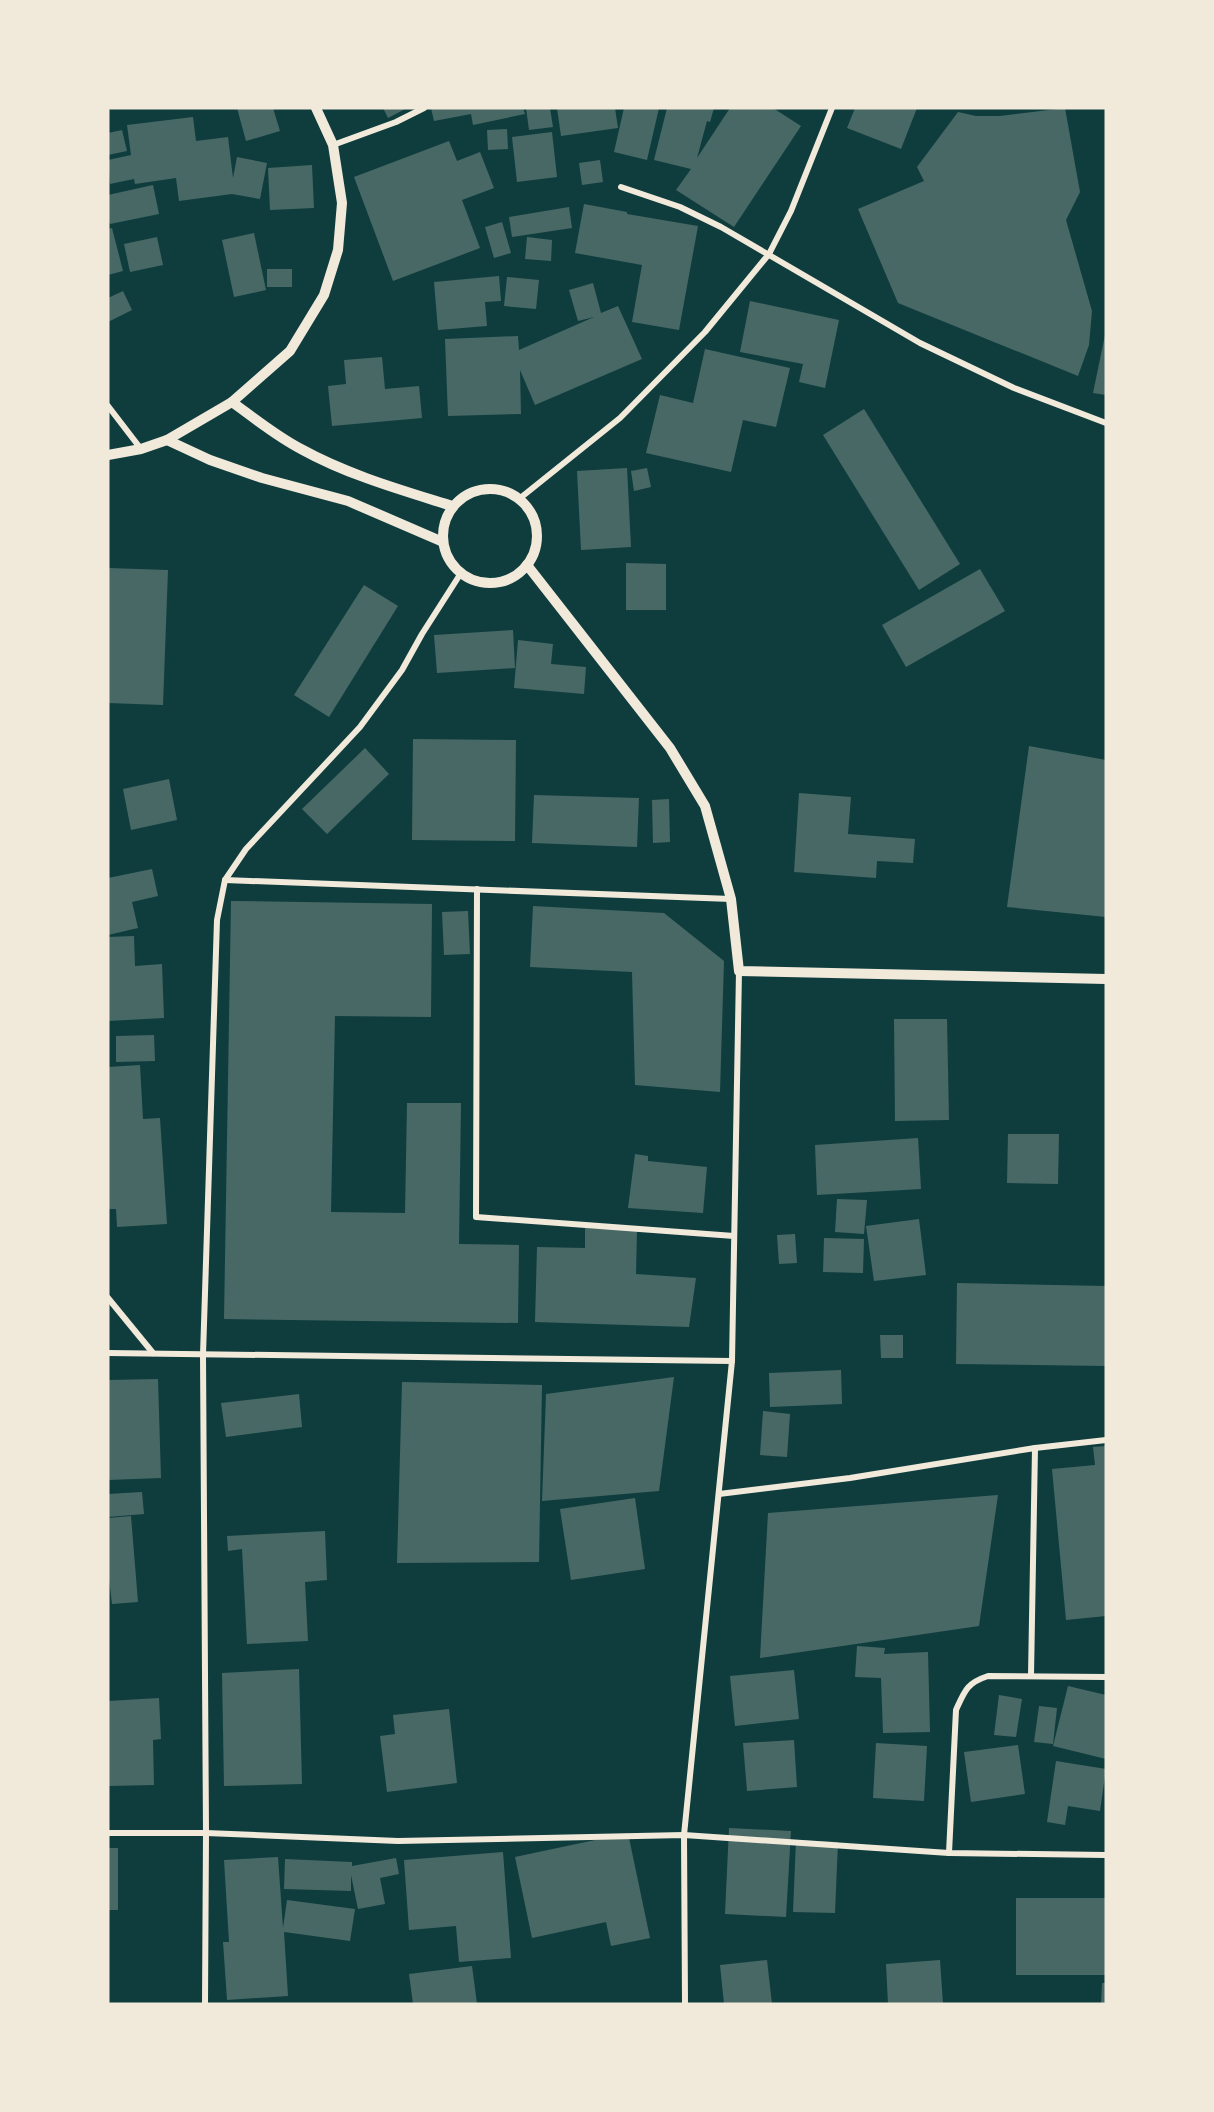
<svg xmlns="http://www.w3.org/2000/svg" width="1214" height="2112" viewBox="0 0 1214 2112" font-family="'DejaVu Sans',sans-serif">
	<rect width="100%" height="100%" fill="#0f3d3e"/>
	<!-- building -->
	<g fill="#486865">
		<path d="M237,108H273L280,131L246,141Z"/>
		<path d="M383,108H407L388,118Z"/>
		<path d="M431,108H523L525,114L473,125L471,114L434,121Z"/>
		<path d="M526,108H550L553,127L529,130Z"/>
		<path d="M557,108H615L618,128L561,136Z"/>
		<path d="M624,108H659L647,160L614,152Z"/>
		<path d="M667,108H714L710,122L707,121L697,158L730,108H773L801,126L734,227L676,190L691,169L654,160Z"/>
		<path d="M855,108H917L901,149L847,128Z"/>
		<path d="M1065,108L1080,192L1066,220L1092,311L1089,345L1078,376L898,303L858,209L924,181L917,167L958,112L976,116H1000Z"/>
		<path d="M193,117L196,141L228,137L233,178L237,157L267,163L260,199L232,194L179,201L176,178L135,184L134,179L110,184L108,160L131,155L127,125Z"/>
		<path d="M507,129L508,149L488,150L487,130Z"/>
		<path d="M122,130L127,151L108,155V133Z"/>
		<path d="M552,132L557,177L517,182L512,137Z"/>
		<path d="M449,141L457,161L480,152L494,188L462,200L480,248L393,281L354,177Z"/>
		<path d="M600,160L603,182L582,185L579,163Z"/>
		<path d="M312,165L314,208L270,210L268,168Z"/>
		<path d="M153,185L159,214L110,224L108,218V195Z"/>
		<path d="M584,204L627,212V214L698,226L679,330L632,322L642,265L575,253Z"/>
		<path d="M569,207L572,228L512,237L509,217Z"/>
		<path d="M502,222L511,253L494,258L485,227Z"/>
		<path d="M112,228L123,271L108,275V229Z"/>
		<path d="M254,233L266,290L234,297L222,240Z"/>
		<path d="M157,237L163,265L130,272L124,244Z"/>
		<path d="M527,237L552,240L551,261L525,259Z"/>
		<rect x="267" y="269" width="25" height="18"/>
		<path d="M499,276L501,301L485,302L487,326L438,330L434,282Z"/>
		<path d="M507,277L539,280L536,309L504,306Z"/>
		<path d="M593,283L601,313L618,306L642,359L535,405L520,370L521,414L448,416L445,339L518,336L519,350L594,317L578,321L569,290Z"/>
		<path d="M123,291L132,310L108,322V298Z"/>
		<path d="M750,301L839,320L825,388L799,382L803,364L740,352Z"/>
		<path d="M1105,335H1106V395L1093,393Z"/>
		<path d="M705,349L790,368L776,427L743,420L731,472L646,453L660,395L693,403Z"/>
		<path d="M382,357L385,389L419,386L422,418L332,426L328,386L346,384L344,360Z"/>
		<path d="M864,409L960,564L919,590L823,435Z"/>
		<path d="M627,468L631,547L581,550L577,471Z"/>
		<path d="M647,468L651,487L634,491L631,471Z"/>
		<path d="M626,563L666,564V610H626Z"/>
		<path d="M108,568L168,570L163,705L108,703Z"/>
		<path d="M980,569L1005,611L906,667L882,625Z"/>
		<path d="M364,585L398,606L329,717L294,695Z"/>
		<path d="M513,630L515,668L437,673L434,635Z"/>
		<path d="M518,640L553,644L551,664L586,667L584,694L514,688Z"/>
		<path d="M413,739L516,740L515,841L412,840Z"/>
		<path d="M1029,746L1106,760V917L1007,907Z"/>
		<path d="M365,748L389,774L327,834L302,809Z"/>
		<path d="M169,779L177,820L131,830L123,789Z"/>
		<path d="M799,793L851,797L848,834L915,839L913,863L877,861L876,878L794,872Z"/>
		<path d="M534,795L639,798L637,847L532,843Z"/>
		<path d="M669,799L670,842L653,843L652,800Z"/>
		<path d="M152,869L158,896L132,902L138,928L108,935V878Z"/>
		<path d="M231,901L432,904L431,1017L335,1016L331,1212L405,1213L407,1103H461L459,1244L519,1245L518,1323L224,1319Z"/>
		<path d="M533,906L664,913L724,961L720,1092L635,1085L632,972L530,967Z"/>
		<path d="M468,911L470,954L444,955L442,912Z"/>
		<path d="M134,936L135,966L162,964L164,1018L108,1021V937Z"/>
		<path d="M894,1019H947L949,1120L895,1121Z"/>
		<path d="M154,1035L155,1061L116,1062V1036Z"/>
		<path d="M140,1065L143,1119L160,1118L167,1224L117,1227L116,1209H108V1067Z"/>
		<path d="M1008,1134H1059L1058,1184L1007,1183Z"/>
		<path d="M918,1138L921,1189L817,1195L815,1145Z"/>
		<path d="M635,1154L648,1156V1161L707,1167L703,1213L628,1208Z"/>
		<path d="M837,1199L867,1200L864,1234L835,1232Z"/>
		<path d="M919,1219L926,1275L874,1281L866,1226Z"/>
		<path d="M585,1228L637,1230L636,1274L696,1278L689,1327L535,1322L537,1247L585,1248Z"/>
		<path d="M795,1234L797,1263L779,1264L777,1235Z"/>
		<path d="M824,1238L864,1239L863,1273L823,1272Z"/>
		<path d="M957,1283L1106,1286V1366L956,1364Z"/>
		<path d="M880,1335H903V1358H881Z"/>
		<path d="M841,1370L842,1404L770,1407L769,1373Z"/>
		<path d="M674,1377L659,1491L542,1501L546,1394Z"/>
		<path d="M158,1379L161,1478L108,1480V1380Z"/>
		<path d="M402,1382L542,1385L539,1562L397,1563Z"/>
		<path d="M299,1394L302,1427L226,1437L221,1403Z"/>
		<path d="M763,1411L790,1414L787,1457L760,1455Z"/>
		<path d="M1106,1446V1616L1066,1620L1052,1469L1095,1465L1093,1447Z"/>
		<path d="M142,1492L144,1514L108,1517V1494Z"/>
		<path d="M998,1495L979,1626L760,1658L768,1513Z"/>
		<path d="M635,1498L645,1569L571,1580L560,1509Z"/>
		<path d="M131,1516L138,1602L112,1604L108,1571V1518Z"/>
		<path d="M325,1531L327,1580L305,1582L308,1641L247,1644L242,1549L228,1551L227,1536Z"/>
		<path d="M857,1646L885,1648L884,1654L928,1652L930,1732L883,1733L881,1678L855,1677Z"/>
		<path d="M299,1669L302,1784L224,1786L222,1673Z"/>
		<path d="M794,1670L799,1719L735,1726L730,1676Z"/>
		<path d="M1068,1686L1106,1695V1759L1053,1746Z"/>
		<path d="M999,1695L1022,1699L1016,1737L994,1735Z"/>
		<path d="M159,1698L161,1739L153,1740L154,1785L108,1786V1701Z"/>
		<path d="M1039,1706L1057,1708L1053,1744L1034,1742Z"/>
		<path d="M449,1709L457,1783L387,1792L380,1736L395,1734L393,1715Z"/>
		<path d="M794,1740L797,1787L747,1791L743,1743Z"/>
		<path d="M876,1743L927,1746L924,1801L873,1798Z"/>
		<path d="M1018,1745L1025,1794L971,1802L964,1752Z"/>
		<path d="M1056,1761L1106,1769L1100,1811L1068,1806L1065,1825L1047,1822Z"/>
		<path d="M729,1828L791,1831L786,1917L725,1914Z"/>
		<path d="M628,1833L650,1938L611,1946L606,1922L532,1938L515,1857Z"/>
		<path d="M796,1840L838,1842L835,1913L793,1912Z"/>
		<rect x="108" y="1848" width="10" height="62"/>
		<path d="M503,1852L511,1958L459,1962L456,1926L409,1930L404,1860Z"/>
		<path d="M278,1857L283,1928L287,1900L355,1909L350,1941L284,1932L288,1996L227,2000L223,1942H229L224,1860Z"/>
		<path d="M396,1858L399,1874L380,1878L385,1904L358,1909L351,1875V1891L284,1889L285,1859L352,1862V1866Z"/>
		<rect x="1016" y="1898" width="90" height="77"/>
		<path d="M767,1960L772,2004H724L720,1965Z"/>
		<path d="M940,1960L943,2004H888L886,1964Z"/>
		<path d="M472,1966L477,2004H413L409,1974Z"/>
		<path d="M1102,1983H1106V2004H1101Z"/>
	</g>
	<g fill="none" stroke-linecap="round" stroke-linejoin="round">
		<!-- minor -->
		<g stroke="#f1e9da" stroke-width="6">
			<path d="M333,145L396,122L424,108"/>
			<path d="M621,187L680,207L721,227L920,343L1014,388L1106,423"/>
			<path d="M108,406L141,449"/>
			<path d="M519,499L620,418L705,332L769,254L791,211L832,108"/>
			<path d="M225,880L731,899"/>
			<path d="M477,889L476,1217L734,1236"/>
			<path d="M108,1298L153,1353"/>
			<path d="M108,1353L732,1361"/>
			<path d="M719,1494L850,1478L1035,1448L1106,1440"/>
			<path d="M1031,1676L1035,1448"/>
			<path d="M108,1833H206L398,1841L684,1835L949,1853L1106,1855"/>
			<path d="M949,1853L956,1710C965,1690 967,1683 988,1676L1106,1677"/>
			<path d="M205,2004L206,1833L203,1355L217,920L225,880L246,849L360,727L402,670L422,634L461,573"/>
			<path d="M685,2004L684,1835L732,1361L739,971"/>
		</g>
		<!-- tertiary -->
		<g stroke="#f1e9da" stroke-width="10">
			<path d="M232,402C254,418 276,436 301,449C348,475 401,490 452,506"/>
			<path d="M167,440L210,460L262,478L348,501L443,542"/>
			<path d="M108,455L141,449L167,440L232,402L290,351L324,295L338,250L342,203L333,145L316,108"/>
			<circle cx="490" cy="536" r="47"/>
			<path d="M527,565L670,748L705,806L731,899L739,971L1106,979"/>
		</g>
	</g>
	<!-- border -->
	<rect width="1214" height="2112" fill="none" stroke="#f1e9da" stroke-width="219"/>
</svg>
